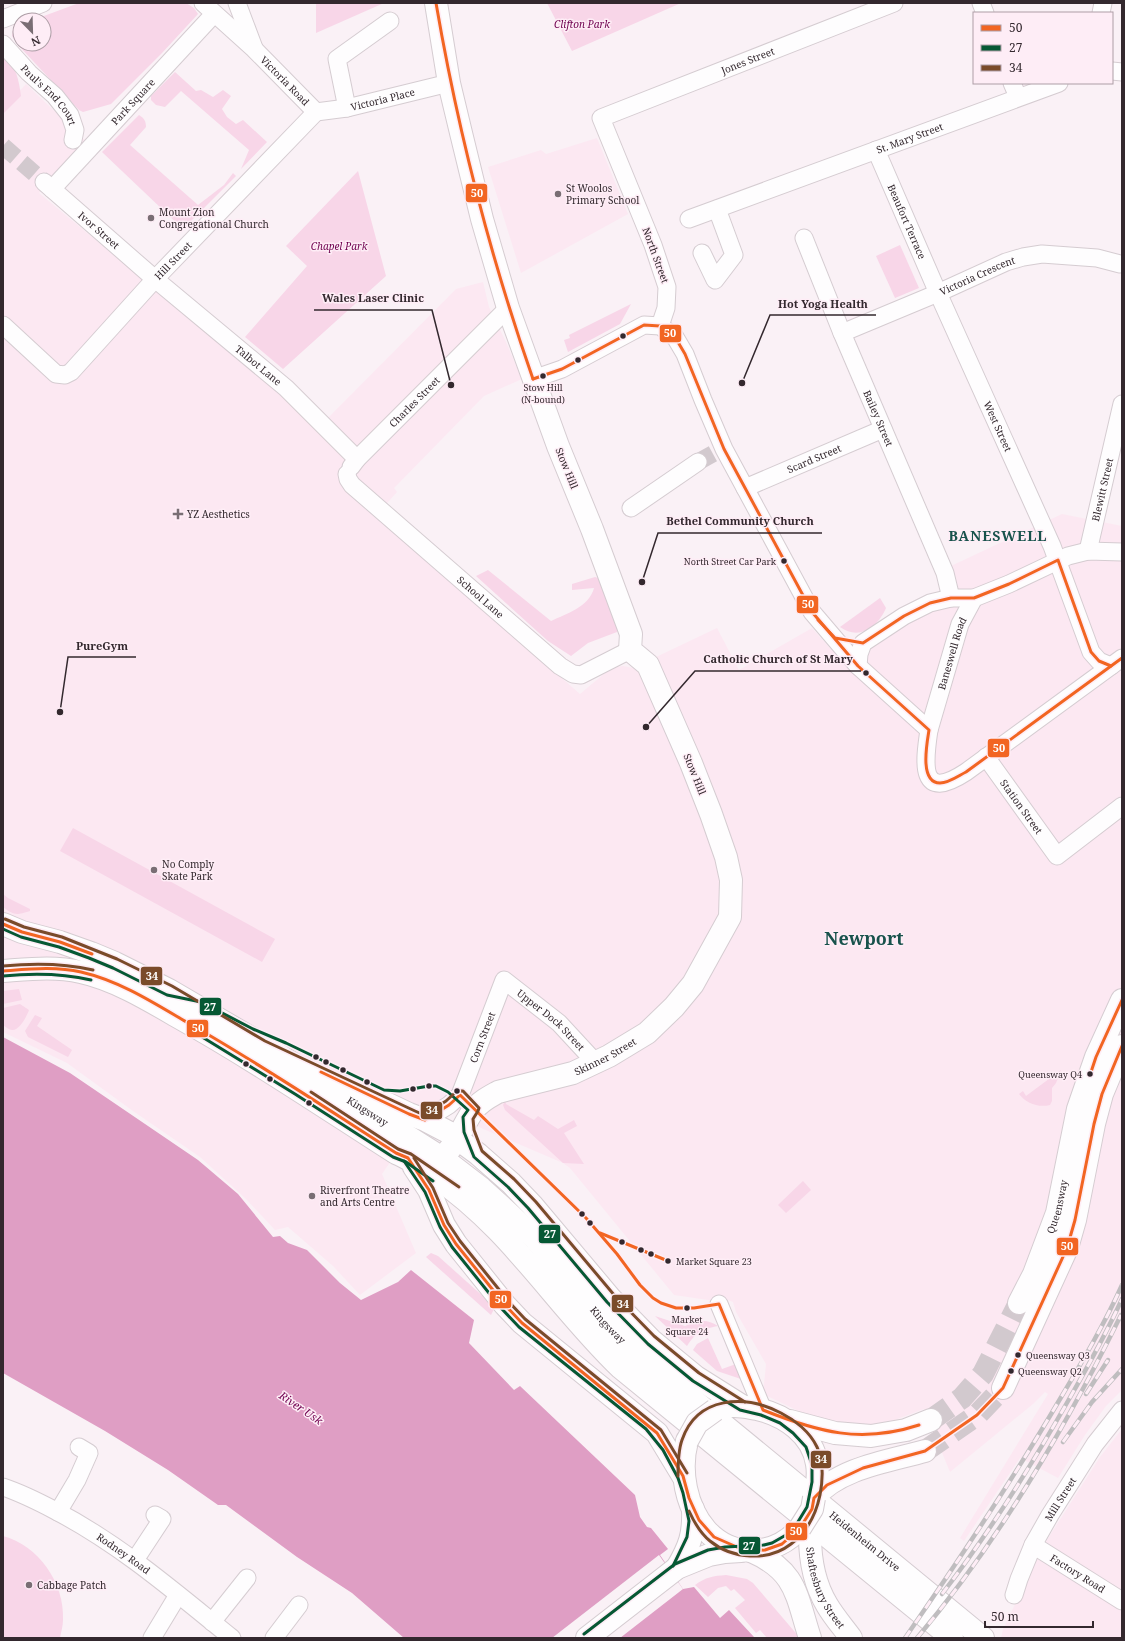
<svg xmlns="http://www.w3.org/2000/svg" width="1125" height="1641" viewBox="0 0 1125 1641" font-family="'Noto Serif',serif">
	<rect width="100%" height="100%" fill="#faf1f6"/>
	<!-- built -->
	<g fill="#fce8f2">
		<path d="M26,84L85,140L39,193L279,392L316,430L456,289L483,282L489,307L506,342L522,379L484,396L399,483L394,488L397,492L379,512L500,624L580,694L611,668L623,666L633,668L717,628L739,670L812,628L845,665L874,646L911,619L933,607L959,605L951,566L1062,514L1122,526V1390L1106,1406L1085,1435L1058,1478L1020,1458L964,1541L960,1538L1048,1394L1045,1392L1033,1404L950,1472L924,1409L884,1424H842L809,1416L763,1394L766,1364L736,1312L733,1302L725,1299L715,1301L674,1295L570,1168L563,1163L481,1128L441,1100L399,1149L382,1174L416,1253L360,1295L333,1266L288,1227L275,1230L246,1199L200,1157L133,1111L67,1063L3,1032V109Z"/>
		<path d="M597,138L628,214L521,273L488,167L541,150L546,154Z"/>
		<path d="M1122,1429V1638H1001L1003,1629L1045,1543L1100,1457Z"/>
	</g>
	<!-- green -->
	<g fill="#f8d6e8">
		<path d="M79,3H186L194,8L198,14L162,53L111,104L83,112L79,110L18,45L12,36L13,30L20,25V44H44V20H33Z"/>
		<path d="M316,3H384L316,33Z"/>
		<path d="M547,3H681L572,51Z"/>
		<path d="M3,51C16,69 18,75 21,96L3,114Z"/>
		<path d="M175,72L196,91L201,90L213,97L223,90L231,96L222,109L227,117L236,124L243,120L267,142L241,169L249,150L181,91L165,107L156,105L151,100V96Z"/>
		<path d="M139,115C144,118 146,121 146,127L130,145L198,205L224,185L233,173L236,176L183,229L102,152Z"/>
		<path d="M358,171L386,276L283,369L245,337L307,266L286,246Z"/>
		<path d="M900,245L919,288L895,298L876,256Z"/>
		<path d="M631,304L620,324L568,352L564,340L570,338L569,335Z"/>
		<path d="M488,570L551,621C566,614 589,607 594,588L572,590V584L595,577L601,579L618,624L617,632L588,643L571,656L548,641L476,576Z"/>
		<path d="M880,598L886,608C878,627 859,641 840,627Z"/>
		<path d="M73,828L275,939L262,962L60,851Z"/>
		<path d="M3,894L8,898L30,909V911C16,915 15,916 3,907Z"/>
		<path d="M19,989L22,1000L3,1004V991Z"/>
		<path d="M20,1004L29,1010C27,1016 19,1031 12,1030C9,1030 6,1027 3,1025V1008Z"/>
		<path d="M35,1015L42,1018L37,1026L72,1050L68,1057L28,1037L25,1031Z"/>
		<path d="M1061,1070L1056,1083L1052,1088V1101L1050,1105C1038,1108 1026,1103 1019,1094L1023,1091L1026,1096Z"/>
		<path d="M505,1101L506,1104L534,1120L538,1116L558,1129L574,1120L577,1126L564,1133L584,1164L563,1163L505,1110L503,1105Z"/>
		<path d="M803,1181L811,1190L786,1213L778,1205Z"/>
		<path d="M431,1253L438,1256L495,1307L491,1315L426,1257Z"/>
		<path d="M655,1316L685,1326C697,1321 706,1318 718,1326C702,1329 696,1332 687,1346Z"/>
		<path d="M708,1338L722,1369L736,1364L744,1380L717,1371L693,1350L697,1344Z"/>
		<path d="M3,1536C38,1545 65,1583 63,1620C63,1626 61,1632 60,1638H3Z"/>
		<path d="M726,1575L747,1579L753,1583L800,1638H767L760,1630L756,1633L735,1608L745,1600L734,1589L731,1591L726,1586L718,1588L708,1597L695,1585C706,1577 713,1576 726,1575Z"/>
	</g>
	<!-- water -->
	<path fill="#df9ec4" d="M3,1037L70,1073L198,1160L238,1194L273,1237L280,1236L288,1243L307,1250L340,1283L361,1300L398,1282L411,1270L474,1320L469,1343L514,1390L520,1386L635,1495L640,1517L647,1527L651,1528L668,1549L660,1555L683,1589L694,1587L720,1618L729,1610L754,1637L404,1638L352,1593L297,1557L226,1505H218L168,1470L105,1431L3,1373Z"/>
	<!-- pier -->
	<path fill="#faf1f6" d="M659,1555L683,1589L620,1638H552Z"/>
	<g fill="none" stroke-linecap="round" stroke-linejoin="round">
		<!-- street-tunnel -->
		<g stroke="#d2c9ce" stroke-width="17" stroke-dasharray="17 8" stroke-linecap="butt">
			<path d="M3,146L44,182"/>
			<path d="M698,462L718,451"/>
		</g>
		<!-- secondary-tunnel -->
		<g stroke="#d2c9ce" stroke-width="22" stroke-dasharray="22 11" stroke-linecap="butt">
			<path d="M931,1420L962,1398L983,1374L1019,1303"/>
			<path d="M925,1451L977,1415L1003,1388"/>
		</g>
		<defs>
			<g id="street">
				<path id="s1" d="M203,3L254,49L316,112"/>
				<path d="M237,3L254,48"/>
				<path d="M981,3L985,13"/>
				<path d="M1101,13L1103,3"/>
				<path d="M3,19L43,3"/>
				<path id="s2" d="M3,44L29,73L55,96L70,115L75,130L73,140"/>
				<path d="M1112,71L1122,72"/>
				<path d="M1012,83L1018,97"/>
				<path d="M347,108L337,59L390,21"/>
				<path id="s3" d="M316,112L347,108L449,83"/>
				<path id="s4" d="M876,150L938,293L1052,546L1091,652L1099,661L1111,666"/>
				<path id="s5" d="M44,182L155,279L286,388L357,459"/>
				<path id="s6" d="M52,189L214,14"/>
				<path id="s7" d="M689,219L1059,83"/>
				<path id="s8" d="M804,238L842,333L945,573L951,598"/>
				<path d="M702,253L715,280L734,255L717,209"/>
				<path id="s9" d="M3,325L56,374L65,375L71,372L155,279L316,112"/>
				<path id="s10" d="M660,326L666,308L667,287L653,245L601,118L894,3"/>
				<path id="s11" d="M842,333L938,293L1006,262L1023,257L1042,254L1097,258L1120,264"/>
				<path d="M533,379L562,369L644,325L660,326L675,337L685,354L703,400L724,449L812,612L858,666L929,730C924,763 919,803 966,772L1122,658"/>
				<path id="s12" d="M351,467L357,459L508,308"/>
				<path id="s13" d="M347,474L348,479L352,485L560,666L573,674L581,675L630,650"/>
				<path id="s14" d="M745,488L883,429"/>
				<path d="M631,508L698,462"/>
				<path id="s15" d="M1088,551L1122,404"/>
				<path d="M858,666L859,654L863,643L904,616L930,603L951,598H974L1009,584L1068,556L1088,551L1122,552"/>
				<path id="s16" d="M929,730L960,624L974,598"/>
				<path id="s17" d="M986,757L1057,856L1122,806"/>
				<path id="s18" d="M425,1120L449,1105L460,1095L504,980L559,1023L596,1063"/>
				<path d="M719,1304L763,1410"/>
				<path id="s19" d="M3,1487C21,1493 39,1502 56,1511C121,1545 175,1592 232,1638"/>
				<path d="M58,1512L77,1480L89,1453L79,1447"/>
				<path id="s20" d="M1033,1545L1122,1601"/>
				<path d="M135,1560L162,1519L155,1515"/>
				<path id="s21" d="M1014,1595L1019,1579L1033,1545L1050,1515L1095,1444L1122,1410"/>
				<path d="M212,1622L247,1578"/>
				<path d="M152,1638L178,1595"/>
				<path d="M274,1638L299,1605"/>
			</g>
			<g id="secondary">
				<path id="s22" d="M423,1162C451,1165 460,1128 473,1111C479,1102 489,1097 498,1092L573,1073L609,1056L647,1033L674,1007L693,984L730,917L731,880L726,857L711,814L691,763L648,665L630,650L631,634L592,529L558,446L508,308L482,219L462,137L449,83L436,3"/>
				<path id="s23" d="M1019,1303L1034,1274L1057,1213L1078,1109L1096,1057L1122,1000"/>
				<path d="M1003,1388L1067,1248L1075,1220L1094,1124L1102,1094L1122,1046"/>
				<path d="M724,1407C735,1404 746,1407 757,1409C785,1415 813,1435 817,1464C819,1476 817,1487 814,1498"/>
				<path d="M790,1421L835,1433L871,1436L906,1430L931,1420"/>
				<path d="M687,1441C679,1471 686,1507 706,1530C733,1560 776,1556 800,1528"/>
				<path d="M814,1498C838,1468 890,1461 925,1451"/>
				<path id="s24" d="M810,1536C810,1559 815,1585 827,1605C834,1617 843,1627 851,1638"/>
				<path d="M751,1551C797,1571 796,1595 810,1638"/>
				<path d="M677,1568C690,1546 694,1534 693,1509"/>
				<path d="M587,1638L677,1568L709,1555L725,1552L741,1551"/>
			</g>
			<g id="primary">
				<path id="s25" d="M3,924L22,932L60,942L91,953L115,963L169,990L263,1045L442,1158L481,1188L516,1220L535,1239L607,1325L636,1353L983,1638"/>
				<path d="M3,971C30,969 55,966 81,972C114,979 149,1000 178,1017C253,1059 324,1107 396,1153C411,1159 423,1168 435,1177C510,1227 557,1307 621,1368L952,1638"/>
				<path d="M350,1086L409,1114L425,1120L448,1132L478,1154L511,1183L532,1205L611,1299L651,1340L696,1377L742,1406"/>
				<path d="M414,1167L429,1190L444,1225L456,1244L505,1305L522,1323L657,1433L683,1476"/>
			</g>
		</defs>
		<!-- street casing -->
		<use href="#street" stroke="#d5ccd1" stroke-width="19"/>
		<!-- secondary casing -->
		<use href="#secondary" stroke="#d5ccd1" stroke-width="24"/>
		<!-- primary casing -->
		<use href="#primary" stroke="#d5ccd1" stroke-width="24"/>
		<!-- street -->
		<use href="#street" stroke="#fefdfe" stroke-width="17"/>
		<!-- secondary -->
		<use href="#secondary" stroke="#fefdfe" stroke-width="22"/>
		<!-- primary -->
		<use href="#primary" stroke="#fefdfe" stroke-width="22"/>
		<defs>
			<g id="rail">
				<path d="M1086,1394L1108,1360"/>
				<path d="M1063,1442L1092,1402L1122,1369"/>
				<path d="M942,1594C989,1533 1030,1468 1068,1401C1087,1368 1106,1334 1122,1299"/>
				<path d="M905,1638C959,1560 1012,1481 1060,1399C1082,1362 1104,1325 1122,1285"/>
				<path d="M917,1638C998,1542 1066,1427 1121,1315"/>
			</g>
		</defs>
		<!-- rail casing -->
		<use href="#rail" stroke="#bfbdbf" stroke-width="4.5"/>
		<!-- rail -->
		<use href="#rail" stroke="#feedf6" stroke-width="3" stroke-dasharray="9" stroke-linecap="butt"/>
		<defs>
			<g id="secondary-bridge">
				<path d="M687,1441L697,1423L715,1410"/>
				<path d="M800,1528L812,1509L814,1498"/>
			</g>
		</defs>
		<!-- secondary-bridge casing -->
		<use href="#secondary-bridge" stroke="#d5ccd1" stroke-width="24" stroke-linecap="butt"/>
		<!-- secondary-bridge -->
		<use href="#secondary-bridge" stroke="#fefdfe" stroke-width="22"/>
		<defs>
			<g id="bus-1">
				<path d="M436,3C458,131 490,256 533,379"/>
				<path d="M533,379L562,369L644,325L660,326L675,337L685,354L724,449L812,612L858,666L929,730C927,743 919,783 940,783C949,783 958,776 966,772L1122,658"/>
				<path d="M818,620L835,638L863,643L904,616L930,603L951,598H974L1009,584L1058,560L1091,652L1099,661L1111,666"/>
				<path d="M3,924L22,932L60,942L92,954"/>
				<path d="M3,971C29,969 56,966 81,972C120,981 154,1003 188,1023C259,1063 327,1109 396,1153L408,1158L429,1190L444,1225L456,1244L505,1305L522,1323L657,1433L683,1476L689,1498L699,1520L714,1537L746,1551L765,1550L782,1544L800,1528L812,1509L814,1498L827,1485L863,1468L925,1451L977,1415L1003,1388L1067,1248L1075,1220L1094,1124L1102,1094L1122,1046"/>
				<path d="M321,1072L409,1114L425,1120L449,1105L460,1095L586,1218L617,1254L640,1285L653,1298L661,1303L676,1308H694L719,1304L763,1410C818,1432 861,1444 919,1425"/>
				<path d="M1090,1075L1096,1057L1122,1000"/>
				<path d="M600,1233L668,1261"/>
			</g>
			<g id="bus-2">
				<path d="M3,929L21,937L59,947L89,958L113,968L167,995L201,1002L253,1029L286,1043L384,1090L400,1091L429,1086H436L448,1092L468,1110L463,1117L464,1132L474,1157L508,1187L528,1208L607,1302L648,1344L693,1381L740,1410L761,1415L780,1423L793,1433L806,1447L812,1465V1482L807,1507L796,1525L786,1535L772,1543L764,1545L725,1547L708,1550L675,1564L584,1634"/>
				<path d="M3,976C33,973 61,973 91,980"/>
				<path d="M194,1032L295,1094L393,1157L406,1162L433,1181"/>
				<path d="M404,1161L425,1192L440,1227L452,1247L501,1308L519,1327L646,1429L663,1450L678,1478L683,1493L689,1521L687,1537L673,1566"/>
			</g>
			<g id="bus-3">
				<path d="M5,919L24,927L62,937L117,959L172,986L265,1041L415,1111L424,1115L446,1101L457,1091H463L479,1108L478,1111L473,1119L474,1130L482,1151L514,1179L536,1202L615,1296L654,1336L699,1373L745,1402"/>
				<path d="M3,966C34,963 63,963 93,970"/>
				<path d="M311,1092L398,1149L411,1154L459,1187"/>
				<path d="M414,1158L433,1188L448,1223L460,1241L509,1302L525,1319L661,1430L687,1473"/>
				<path d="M678,1476C678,1464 678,1451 682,1440C697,1396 745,1394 781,1413C795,1420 810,1432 817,1447C824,1462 823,1479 820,1495C816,1514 807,1532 791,1544C768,1562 732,1559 710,1541C700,1533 694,1522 689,1511"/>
			</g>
		</defs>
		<!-- bus-1 casing -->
		<use href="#bus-1" stroke="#feedf6" stroke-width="6"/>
		<!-- bus-2 casing -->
		<use href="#bus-2" stroke="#feedf6" stroke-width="6"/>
		<!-- bus-3 casing -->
		<use href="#bus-3" stroke="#feedf6" stroke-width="6"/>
		<!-- bus-1 -->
		<use href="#bus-1" stroke="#f26522" stroke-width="3"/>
		<!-- bus-2 -->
		<use href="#bus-2" stroke="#065834" stroke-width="3"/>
		<!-- bus-3 -->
		<use href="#bus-3" stroke="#7a4b2a" stroke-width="3"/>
	</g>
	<!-- markers -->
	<g fill="#796e74" stroke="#feedf6" stroke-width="1.5">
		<circle cx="558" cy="194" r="4"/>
		<circle cx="151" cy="218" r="4"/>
		<path d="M176 508h4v4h4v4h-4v4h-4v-4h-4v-4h4z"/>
		<circle cx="154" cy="870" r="4"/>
		<circle cx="312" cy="1196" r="4"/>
		<circle cx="29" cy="1585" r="4"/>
	</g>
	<g fill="#33282e" stroke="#feedf6" stroke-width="1.5">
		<circle cx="623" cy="336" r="3.5"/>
		<circle cx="578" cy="360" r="3.5"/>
		<circle cx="543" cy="376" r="3.5"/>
		<circle cx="784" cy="561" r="3.5"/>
		<circle cx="866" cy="673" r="3.5"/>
		<circle cx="316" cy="1057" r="3.5"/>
		<circle cx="326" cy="1062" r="3.5"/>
		<circle cx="246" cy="1064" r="3.5"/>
		<circle cx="343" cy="1070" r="3.5"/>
		<circle cx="1090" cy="1074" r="3.5"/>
		<circle cx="270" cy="1079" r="3.5"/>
		<circle cx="367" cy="1082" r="3.5"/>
		<circle cx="429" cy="1086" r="3.5"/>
		<circle cx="413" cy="1089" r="3.5"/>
		<circle cx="457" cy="1091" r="3.5"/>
		<circle cx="309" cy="1103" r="3.5"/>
		<circle cx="582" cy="1214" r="3.5"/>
		<circle cx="590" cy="1223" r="3.5"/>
		<circle cx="622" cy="1242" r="3.5"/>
		<circle cx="641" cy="1250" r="3.5"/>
		<circle cx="651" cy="1254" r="3.5"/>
		<circle cx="668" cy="1261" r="3.5"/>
		<circle cx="687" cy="1308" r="3.5"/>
		<circle cx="1018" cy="1355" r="3.5"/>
		<circle cx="1011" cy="1371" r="3.5"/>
	</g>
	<g text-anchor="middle" stroke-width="3" stroke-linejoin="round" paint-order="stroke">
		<!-- bus labels -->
		<g font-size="9" fill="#33282e" stroke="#feedf6" text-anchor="start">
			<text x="543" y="391" text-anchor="middle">Stow Hill<tspan x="543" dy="12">(N-bound)</tspan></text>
			<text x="776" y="565" text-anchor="end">North Street Car Park</text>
			<text x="1082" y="1078" text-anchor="end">Queensway Q4</text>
			<text x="676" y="1265">Market Square 23</text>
			<text x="687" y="1323" text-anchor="middle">Market<tspan x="687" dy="12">Square 24</tspan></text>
			<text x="1026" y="1359">Queensway Q3</text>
			<text x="1018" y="1375">Queensway Q2</text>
		</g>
		<!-- park labels -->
		<g font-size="10" font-style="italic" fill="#6f004f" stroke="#feedf6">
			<text x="582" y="28">Clifton Park</text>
			<text x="339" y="250">Chapel Park</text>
		</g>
		<!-- street labels -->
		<g font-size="10" fill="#33282e" stroke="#feedf6">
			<text dy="4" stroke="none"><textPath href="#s10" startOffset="379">Jones Street</textPath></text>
			<text dy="4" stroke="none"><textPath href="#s1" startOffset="113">Victoria Road</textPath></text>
			<text dy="4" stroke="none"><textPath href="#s2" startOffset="69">Paul's End Court</textPath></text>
			<text dy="4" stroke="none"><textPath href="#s3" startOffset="68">Victoria Place</textPath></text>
			<text dy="4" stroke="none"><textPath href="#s6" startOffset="119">Park Square</textPath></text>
			<text dy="4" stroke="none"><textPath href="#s7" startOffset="235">St. Mary Street</textPath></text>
			<text dy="4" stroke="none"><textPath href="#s4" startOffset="78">Beaufort Terrace</textPath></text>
			<text dy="4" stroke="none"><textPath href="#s5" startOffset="73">Ivor Street</textPath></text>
			<text transform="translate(656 255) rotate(70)" y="4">North Street</text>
			<text dy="4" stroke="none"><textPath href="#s9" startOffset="239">Hill Street</textPath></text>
			<text dy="4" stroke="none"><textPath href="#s11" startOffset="147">Victoria Crescent</textPath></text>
			<text dy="4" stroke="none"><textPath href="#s5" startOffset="282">Talbot Lane</textPath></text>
			<text dy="4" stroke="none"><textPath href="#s12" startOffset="91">Charles Street</textPath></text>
			<text dy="4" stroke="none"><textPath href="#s8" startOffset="195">Bailey Street</textPath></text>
			<text dy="4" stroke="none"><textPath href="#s4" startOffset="302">West Street</textPath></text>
			<text dy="4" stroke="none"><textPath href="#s14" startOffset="75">Scard Street</textPath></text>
			<text transform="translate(567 468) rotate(68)" y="4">Stow Hill</text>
			<text dy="4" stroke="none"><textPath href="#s15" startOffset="63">Blewitt Street</textPath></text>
			<text dy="4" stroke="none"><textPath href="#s13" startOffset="183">School Lane</textPath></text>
			<text dy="4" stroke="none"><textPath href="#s16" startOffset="80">Baneswell Road</textPath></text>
			<text transform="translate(695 774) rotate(68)" y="4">Stow Hill</text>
			<text dy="4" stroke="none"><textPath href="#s17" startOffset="61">Station Street</textPath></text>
			<text dy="4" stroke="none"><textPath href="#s18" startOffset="228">Upper Dock Street</textPath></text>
			<text dy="4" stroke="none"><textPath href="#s18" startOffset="105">Corn Street</textPath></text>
			<text dy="4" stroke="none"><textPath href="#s22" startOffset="221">Skinner Street</textPath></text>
			<text dy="4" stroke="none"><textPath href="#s25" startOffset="412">Kingsway</textPath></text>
			<text dy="4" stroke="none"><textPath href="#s23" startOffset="104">Queensway</textPath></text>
			<text dy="4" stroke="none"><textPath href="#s25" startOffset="736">Kingsway</textPath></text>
			<text dy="4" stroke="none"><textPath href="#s21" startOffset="107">Mill Street</textPath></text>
			<text dy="4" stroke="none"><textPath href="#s25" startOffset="1072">Heidenheim Drive</textPath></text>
			<text dy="4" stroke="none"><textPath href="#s19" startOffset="138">Rodney Road</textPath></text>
			<text dy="4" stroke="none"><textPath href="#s20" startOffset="53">Factory Road</textPath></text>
			<text dy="4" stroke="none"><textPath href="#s24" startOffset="55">Shaftesbury Street</textPath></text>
		</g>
		<!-- poi labels -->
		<g font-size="10" fill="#33282e" stroke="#feedf6" text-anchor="start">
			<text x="566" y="192">St Woolos<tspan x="566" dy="12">Primary School</tspan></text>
			<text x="159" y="216">Mount Zion<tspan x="159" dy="12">Congregational Church</tspan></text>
			<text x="187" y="518">YZ Aesthetics</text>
			<text x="162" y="868">No Comply<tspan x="162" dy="12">Skate Park</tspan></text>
			<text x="320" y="1194">Riverfront Theatre<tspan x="320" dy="12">and Arts Centre</tspan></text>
			<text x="37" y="1589">Cabbage Patch</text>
		</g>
		<!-- water labels -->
		<g font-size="11" font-style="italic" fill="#70004f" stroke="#feedf6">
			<text transform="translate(301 1408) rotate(34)" y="4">River Usk</text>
		</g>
		<!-- district labels -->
		<g font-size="14" font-weight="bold" letter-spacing="1" fill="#18524c" stroke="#feedf6">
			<text x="998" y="541">BANESWELL</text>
		</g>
		<!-- town labels -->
		<g font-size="18" font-weight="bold" fill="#18524c" stroke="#feedf6">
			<text x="864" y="945">Newport</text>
		</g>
	</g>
	<!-- callouts -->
	<path fill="none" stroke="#33282e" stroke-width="1.5" d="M451 385L432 310H314M742 383L770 315H876M642 582L658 533H822M60 712L68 657H136M646 727L695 671H861"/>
	<g fill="#33282e" stroke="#feedf6" stroke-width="1.5">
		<circle cx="451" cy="385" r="4"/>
		<circle cx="742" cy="383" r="4"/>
		<circle cx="642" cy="582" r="4"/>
		<circle cx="60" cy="712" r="4"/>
		<circle cx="646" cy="727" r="4"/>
	</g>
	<g font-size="11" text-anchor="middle" font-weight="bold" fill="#33282e" stroke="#feedf6" stroke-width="3" stroke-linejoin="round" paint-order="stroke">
		<text x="373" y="302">Wales Laser Clinic</text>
		<text x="823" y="308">Hot Yoga Health</text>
		<text x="740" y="525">Bethel Community Church</text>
		<text x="102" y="650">PureGym</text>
		<text x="778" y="663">Catholic Church of St Mary</text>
	</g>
	<g stroke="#feedf6" stroke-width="1.5">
		<rect x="465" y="183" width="23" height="20" rx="4" fill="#f26522"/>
		<rect x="659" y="324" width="23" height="19" rx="4" fill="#f26522"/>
		<rect x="796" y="595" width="23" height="19" rx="4" fill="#f26522"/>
		<rect x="987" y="738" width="23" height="20" rx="4" fill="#f26522"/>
		<rect x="140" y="966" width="23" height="20" rx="4" fill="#7a4b2a"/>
		<rect x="199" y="997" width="23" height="19" rx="4" fill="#065834"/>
		<rect x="186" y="1019" width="23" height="19" rx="4" fill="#f26522"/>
		<rect x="420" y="1101" width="23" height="19" rx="4" fill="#7a4b2a"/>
		<rect x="538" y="1224" width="23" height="20" rx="4" fill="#065834"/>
		<rect x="1056" y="1237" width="23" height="19" rx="4" fill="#f26522"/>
		<rect x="489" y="1290" width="23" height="19" rx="4" fill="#f26522"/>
		<rect x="611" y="1294" width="23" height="19" rx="4" fill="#7a4b2a"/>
		<rect x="810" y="1450" width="22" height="19" rx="4" fill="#7a4b2a"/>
		<rect x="785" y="1522" width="23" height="19" rx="4" fill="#f26522"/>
		<rect x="738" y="1536" width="23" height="19" rx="4" fill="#065834"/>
	</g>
	<g font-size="11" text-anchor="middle" font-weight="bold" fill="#fff">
		<text x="477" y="197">50</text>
		<text x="670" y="337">50</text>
		<text x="808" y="608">50</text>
		<text x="999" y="752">50</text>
		<text x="152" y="980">34</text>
		<text x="210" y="1011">27</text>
		<text x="198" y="1032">50</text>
		<text x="432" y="1114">34</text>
		<text x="550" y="1238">27</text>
		<text x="1067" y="1250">50</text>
		<text x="501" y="1303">50</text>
		<text x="623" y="1308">34</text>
		<text x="821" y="1463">34</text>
		<text x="796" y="1535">50</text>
		<text x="749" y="1550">27</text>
	</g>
	<!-- border -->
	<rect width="1125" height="1641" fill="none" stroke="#33282e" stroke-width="8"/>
	<!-- legend -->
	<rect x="973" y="12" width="140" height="72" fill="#feedf6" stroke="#ad9ea6"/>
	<rect x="981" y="25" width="20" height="6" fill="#f26522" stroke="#ad9ea6"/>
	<text x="1009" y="32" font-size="12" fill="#33282e">50</text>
	<rect x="981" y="45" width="20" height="6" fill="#065834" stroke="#ad9ea6"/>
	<text x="1009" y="52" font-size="12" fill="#33282e">27</text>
	<rect x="981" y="65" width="20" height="6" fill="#7a4b2a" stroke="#ad9ea6"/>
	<text x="1009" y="72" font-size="12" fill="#33282e">34</text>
	<!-- north arrow -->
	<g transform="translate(32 32) rotate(157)"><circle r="19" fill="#feedf6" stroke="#ad9ea6"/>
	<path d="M0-3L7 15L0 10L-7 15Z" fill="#796e74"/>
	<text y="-6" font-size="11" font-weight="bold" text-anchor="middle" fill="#33282e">N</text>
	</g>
	<!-- scale -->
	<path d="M985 1621v6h108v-6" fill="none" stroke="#33282e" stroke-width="2"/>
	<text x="991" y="1621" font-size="12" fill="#33282e" stroke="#feedf6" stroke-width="3" paint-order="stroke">50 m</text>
</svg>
